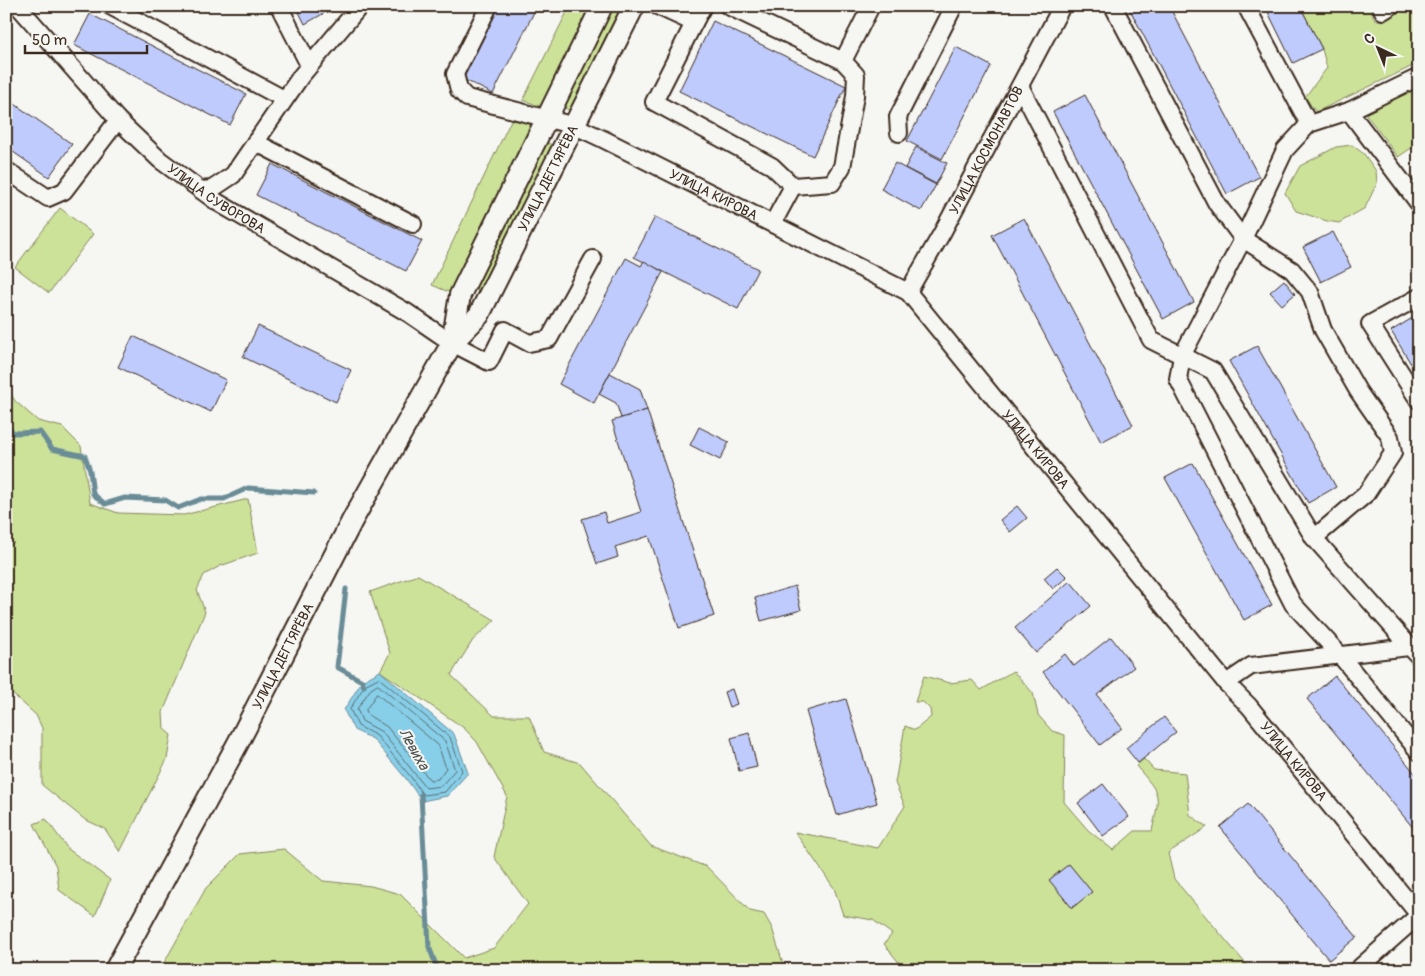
<svg xmlns="http://www.w3.org/2000/svg" width="1425" height="976" viewBox="0 0 1425 976" font-family="Pangolin,sans-serif">
	<rect width="100%" height="100%" fill="#f6f6f2"/>
	<filter id="ink" filterUnits="userSpaceOnUse"><feTurbulence type="fractalNoise" baseFrequency=".02" numOctaves="2"/><feDisplacementMap in="SourceGraphic" scale="10" xChannelSelector="R" yChannelSelector="G"/><feConvolveMatrix kernelMatrix="1 2 1 2 8 2 1 2 1" color-interpolation-filters="sRGB"/></filter>
	<g filter="url(#ink)">
		<!-- green -->
		<g fill="#cce298" stroke="#84865b">
			<path d="M570,6H593L542,107L523,100Z"/>
			<path d="M613,6H623L571,111L563,107Z"/>
			<path d="M1300,6H1368L1376,21L1407,6H1419V63L1316,112L1305,97L1327,68L1322,49Z"/>
			<path d="M1419,84V143L1398,157L1362,109Z"/>
			<path d="M514,114L534,124L451,293L432,285Z"/>
			<path d="M546,142L554,146L482,293L474,289Z"/>
			<path d="M1352,145L1364,154L1376,171L1377,183L1365,208L1339,223L1327,221L1296,211L1285,193L1300,166L1336,147Z"/>
			<path d="M60,208L93,234L49,293L15,267Z"/>
			<path d="M6,385L15,401L38,421L62,427L81,446L90,503L118,513L184,515L248,499L258,553L220,566L204,575L197,590L205,612L163,712L164,729L171,735L167,759L120,852L105,829L84,819L42,785V728L36,715L6,688V546L14,543L6,538Z"/>
			<path d="M418,575L495,620L473,640L451,675L494,716H529L544,752L580,763L651,846L707,867L750,911L764,914L772,928L785,970H160L206,888L240,854L284,849L323,881L371,886L400,894L464,958L494,948L528,904L494,857L507,796L477,742L464,728L380,671L390,653L370,592Z"/>
			<path d="M1013,671L1033,693L1038,715L1052,731L1065,735L1064,802L1088,830L1113,850L1135,831H1152C1160,793 1162,796 1136,766L1144,759L1154,770L1185,773L1190,815L1207,827L1168,853L1174,879L1251,970H905L884,944L892,934L873,920L843,915L834,888L795,832L878,848L905,806L895,783L905,726L915,730L931,717L930,709L923,702H915L924,676L950,683L972,680L981,690Z"/>
			<path d="M46,819L68,849L110,880L95,916L59,890L56,866L34,824Z"/>
		</g>
		<!-- water -->
		<path fill="#87cee8" stroke="#698c97" d="M380,671L454,734L468,773L447,796L422,801L407,780L373,739L354,730L344,710L362,681Z"/>
		<g fill="none" stroke-linecap="round" stroke-linejoin="round">
			<!-- shore -->
			<g stroke="#596c6f" stroke-width="1">
				<path d="M379,678L450,737L462,771L445,792L423,795L411,777L377,736L358,726L350,709L365,685Z"/>
				<path d="M378,685L445,741L455,770L441,786L426,788L382,732L362,721L357,709L370,690Z"/>
				<path d="M377,694L438,745L446,768L438,779L430,780L387,727L368,715L366,710Z"/>
			</g>
			<!-- stream -->
			<g stroke="#698c97" stroke-width="5">
				<path d="M6,426L14,433L40,432L52,449L85,456L90,471L93,494L105,504L125,498L165,500L178,508L201,499H224L248,488L314,493"/>
				<path d="M346,589L337,667L362,681L364,686"/>
				<path d="M421,795L429,947L438,970"/>
			</g>
		</g>
		<!-- building -->
		<g fill="#becbfc" stroke="#3b2a1e">
			<path d="M296,6H335V7L305,24Z"/>
			<path d="M499,6H537L493,94L463,79Z"/>
			<path d="M1128,6H1169L1259,177L1227,194Z"/>
			<path d="M1265,6H1300L1322,49L1293,63Z"/>
			<path d="M90,14L246,94L230,125L74,45Z"/>
			<path d="M713,21L846,86L813,156L679,91Z"/>
			<path d="M956,47L991,66L942,159L907,141Z"/>
			<path d="M1085,95L1194,302L1163,319L1053,112Z"/>
			<path d="M6,98L72,144L49,177L6,147Z"/>
			<path d="M916,147L947,163L936,184L905,168Z"/>
			<path d="M895,163L936,185L921,211L881,189Z"/>
			<path d="M272,164L422,241L406,271L256,195Z"/>
			<path d="M655,217L758,269L738,309L634,257Z"/>
			<path d="M1024,218L1133,425L1101,442L992,235Z"/>
			<path d="M1333,232L1351,267L1321,282L1303,247Z"/>
			<path d="M626,258L641,266L644,261L663,272L594,403L559,384Z"/>
			<path d="M1284,280L1295,294L1282,305L1270,292Z"/>
			<path d="M1419,314V377L1391,331Z"/>
			<path d="M258,326L351,370L336,402L243,357Z"/>
			<path d="M133,336L226,380L211,412L118,367Z"/>
			<path d="M1257,346L1336,487L1308,503L1229,361Z"/>
			<path d="M610,373L640,389L647,410L621,418L616,403L599,394Z"/>
			<path d="M647,410L714,616L679,628L649,536L615,547L618,557L597,564L582,519L604,512L607,523L641,512L612,421Z"/>
			<path d="M699,427L729,442L720,460L690,445Z"/>
			<path d="M1193,463L1272,605L1244,620L1165,478Z"/>
			<path d="M1017,506L1027,518L1010,532L1000,520Z"/>
			<path d="M1057,567L1067,577L1053,589L1044,578Z"/>
			<path d="M1070,581L1091,606L1036,653L1015,628Z"/>
			<path d="M795,586L801,610L761,621L755,598Z"/>
			<path d="M1111,637L1134,667L1097,695L1122,728L1100,745L1043,672L1065,654L1074,666Z"/>
			<path d="M1335,676L1419,778V835L1307,699Z"/>
			<path d="M732,689L737,704L729,707L724,692Z"/>
			<path d="M846,699L877,803L837,815L806,711Z"/>
			<path d="M1164,717L1176,732L1138,763L1126,748Z"/>
			<path d="M749,733L757,767L739,771L731,738Z"/>
			<path d="M1103,784L1129,817L1103,836L1078,803Z"/>
			<path d="M1248,804L1357,937L1329,960L1220,827Z"/>
			<path d="M1069,864L1092,892L1072,908L1049,880Z"/>
		</g>
		<g fill="none" stroke-linecap="round" stroke-linejoin="round">
			<defs>
				<g id="minor">
					<path id="s1" d="M18,6L118,120L160,160L217,202L408,313L452,343L489,362L505,330L529,343L549,339L593,259"/>
					<path d="M110,6L284,99"/>
					<path d="M279,6L309,65"/>
					<path id="s2" d="M489,6L455,74L459,90L467,98L575,126L603,139L908,292L1226,683L1249,706L1419,915"/>
					<path d="M657,6L694,23L654,102L772,166L793,186L832,183L842,167L855,96L856,75L843,61"/>
					<path d="M728,6L843,61L871,6"/>
					<path d="M1113,6L1217,204L1243,239L1292,270L1310,292L1323,330L1358,391L1390,437L1393,453L1366,494L1314,538"/>
					<path d="M1246,6L1309,124"/>
					<path d="M1381,6L1383,11L1391,6"/>
					<path d="M694,23L703,6"/>
					<path d="M1419,77L1349,111L1309,124L1285,150L1243,239L1182,356L1178,379L1293,604L1339,654L1419,752"/>
					<path d="M1020,86L1151,340L1213,371L1314,538L1419,657"/>
					<path d="M1349,111L1419,204"/>
					<path d="M899,133L898,117L954,6"/>
					<path d="M255,142L413,224"/>
					<path d="M6,170L48,198L64,191L118,120"/>
					<path d="M201,190L212,189L233,175L301,76L360,6"/>
					<path d="M773,223L793,186"/>
					<path id="s3" d="M908,292L942,233L1062,6"/>
					<path d="M1419,297L1370,324L1419,401"/>
					<path d="M1226,683L1251,666L1417,646"/>
					<path d="M1357,970L1419,915"/>
				</g>
				<g id="major">
					<path d="M452,343L460,295L602,6"/>
					<path id="s4" d="M115,970L238,743L353,519L452,343L479,315L634,6"/>
				</g>
			</defs>
			<!-- minor casing -->
			<use href="#minor" stroke="#3b2a1e" stroke-width="20"/>
			<!-- major casing -->
			<use href="#major" stroke="#3b2a1e" stroke-width="24"/>
			<!-- minor -->
			<use href="#minor" stroke="#f6f6f2" stroke-width="16"/>
			<!-- major -->
			<use href="#major" stroke="#f6f6f2" stroke-width="20"/>
		</g>
	</g>
	<g text-anchor="middle" stroke-width="4" stroke-linejoin="round" paint-order="stroke">
		<!-- street labels -->
		<g font-size="14" fill="#3b2a1e" stroke="#f6f6f2">
			<text dy="5" stroke="none"><textPath href="#s3" startOffset="162">УЛИЦА КОСМОНАВТОВ</textPath></text>
			<text dy="5" stroke="none"><textPath href="#s4" startOffset="904">УЛИЦА ДЕГТЯРЁВА</textPath></text>
			<text dy="5" stroke="none"><textPath href="#s2" startOffset="370">УЛИЦА КИРОВА</textPath></text>
			<text dy="5" stroke="none"><textPath href="#s1" startOffset="278">УЛИЦА СУВОРОВА</textPath></text>
			<text dy="5" stroke="none"><textPath href="#s2" startOffset="790">УЛИЦА КИРОВА</textPath></text>
			<text dy="5" stroke="none"><textPath href="#s4" startOffset="356">УЛИЦА ДЕГТЯРЁВА</textPath></text>
			<text dy="5" stroke="none"><textPath href="#s2" startOffset="1195">УЛИЦА КИРОВА</textPath></text>
		</g>
		<!-- water labels -->
		<g font-size="15" font-style="italic" fill="#4e5350" stroke="#f6f6f2">
			<text transform="translate(414 749) rotate(60)" y="5">Левиха</text>
		</g>
	</g>
	<!-- margin -->
	<rect width="1425" height="976" fill="none" stroke="#f6f6f2" stroke-width="25"/>
	<rect x="12" y="12" width="1400" height="951" fill="none" stroke="#3b2a1e" stroke-width="2" filter="url(#ink)"/>
	<!-- north arrow -->
	<g transform="translate(1378 48) rotate(317)" stroke="#f6f6f2" stroke-width="4" paint-order="stroke">
	<path d="M0-4L9 19L0 12L-9 19Z" fill="#3b2a1e"/>
	<text y="-8" font-size="14" font-weight="bold" text-anchor="middle" fill="#3b2a1e">С</text>
	</g>
	<!-- scale -->
	<path d="M25 45v8h122v-8" fill="none" stroke="#3b2a1e" stroke-width="2.5"/>
	<text x="32" y="45" font-size="15" fill="#3b2a1e" stroke="#f6f6f2" stroke-width="4" paint-order="stroke">50 m</text>
</svg>
